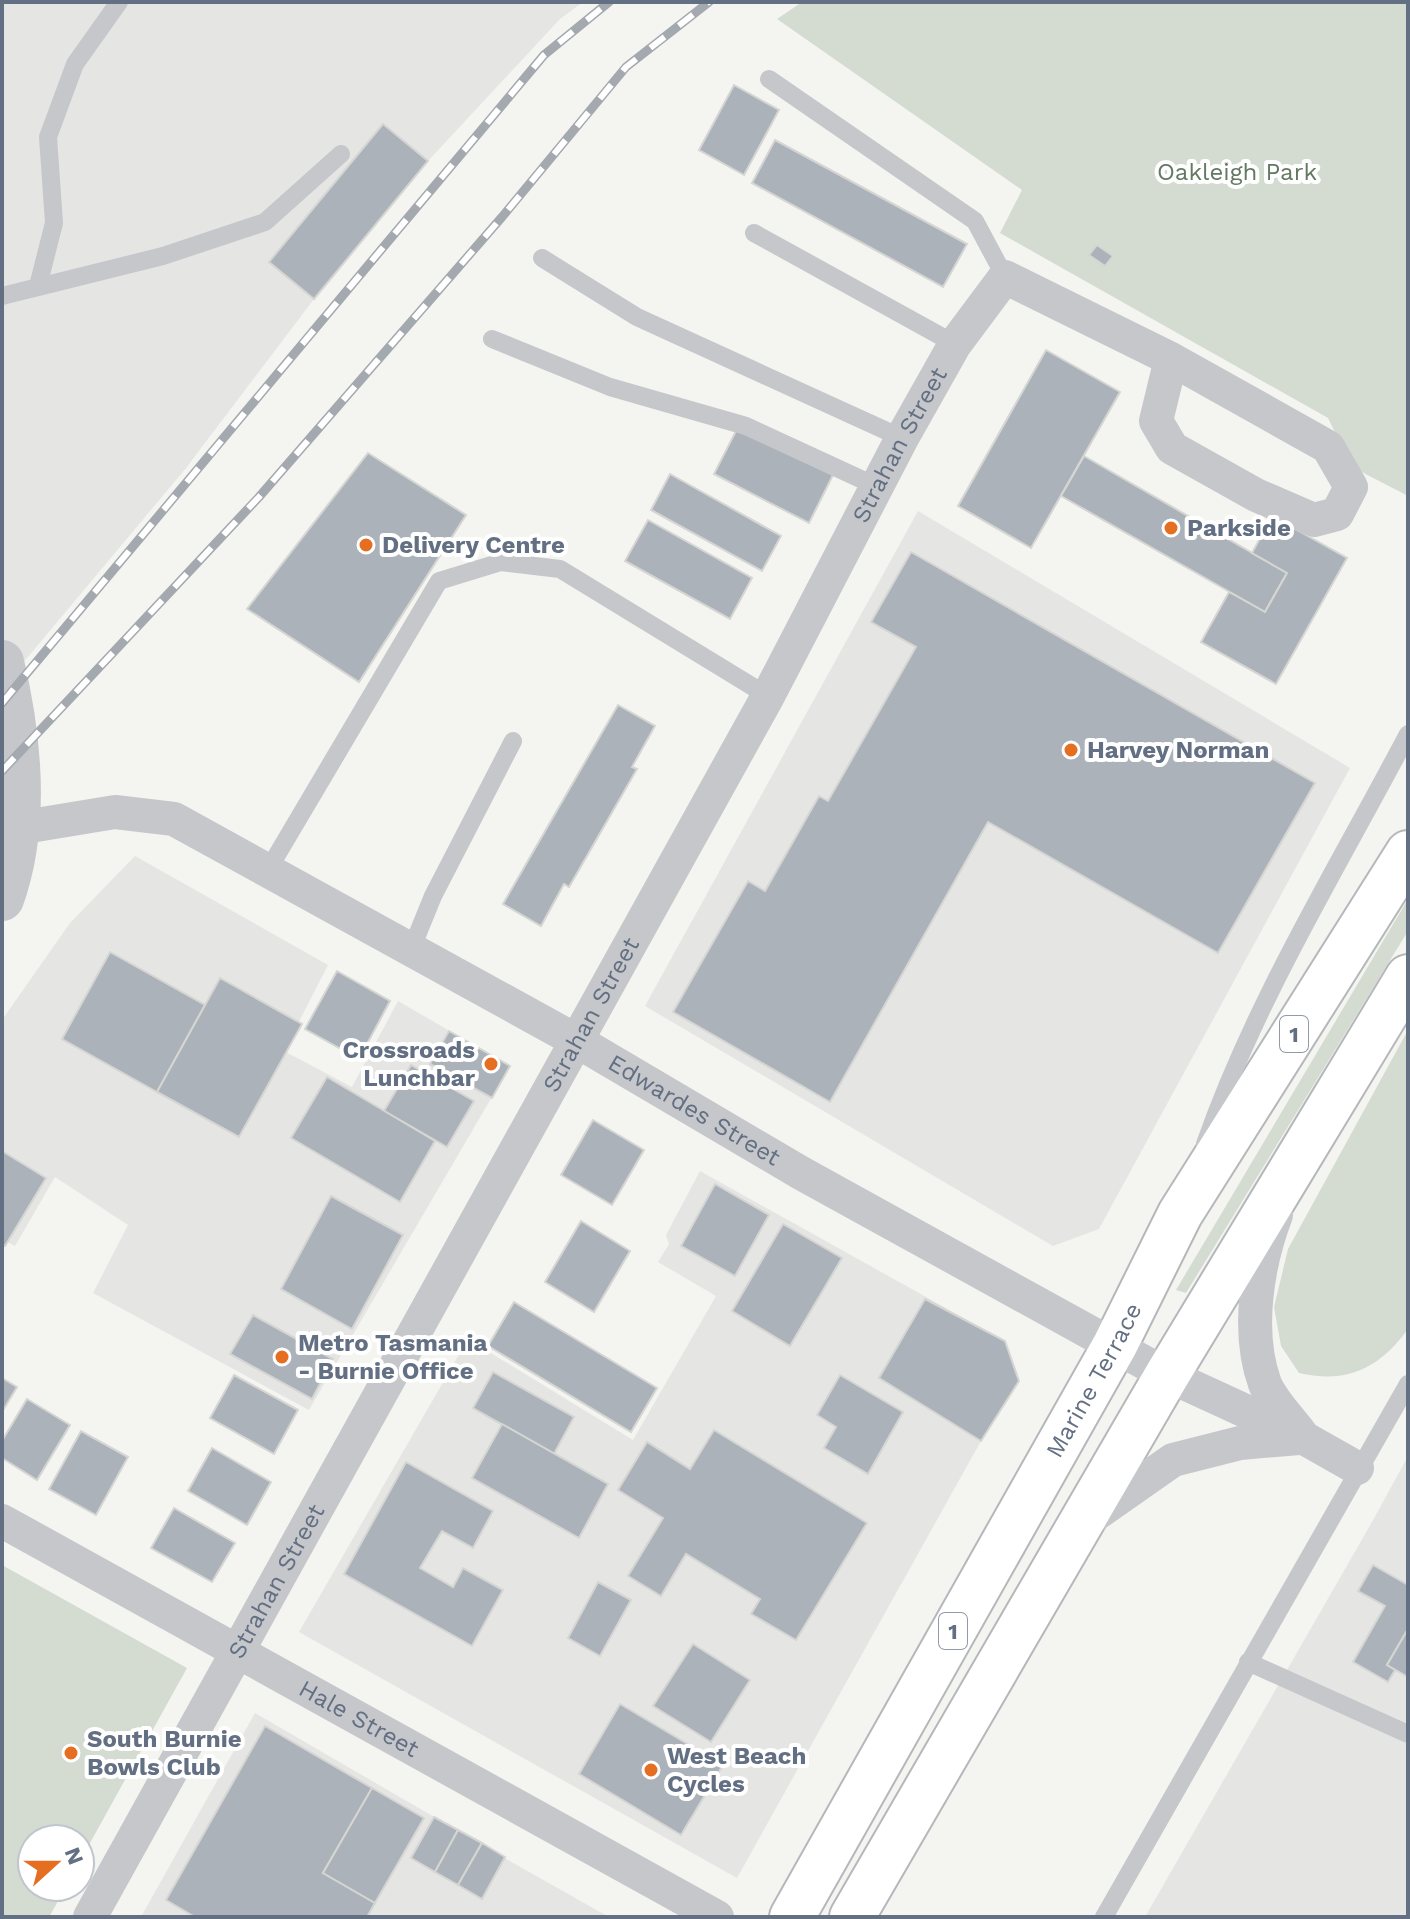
<svg xmlns="http://www.w3.org/2000/svg" width="1410" height="1919" viewBox="0 0 1410 1919" font-family="'Work Sans',sans-serif">
	<rect width="100%" height="100%" fill="#f4f5f0"/>
	<!-- built -->
	<g fill="#e5e5e4">
		<path d="M2,2H583L560,19L428,161L314,299L186,468L7,682L2,662Z"/>
		<path d="M918,511L1350,768L1099,1229L1053,1246L645,1006Z"/>
		<path d="M135,856L328,965L284,1051L352,1087L398,1001L510,1066L309,1410L93,1293L128,1225L55,1177L15,1246L2,1239V1020L70,923Z"/>
		<path d="M700,1171L1005,1341L1019,1381L981,1441L737,1878L299,1632L468,1339L633,1440L716,1296L658,1262L669,1244L666,1235Z"/>
		<path d="M1408,1456V1917H1145L1372,1522Z"/>
		<path d="M255,1713L515,1864L609,1917H141Z"/>
	</g>
	<!-- green -->
	<g fill="#d4dcd2">
		<path d="M802,2H1408V496L1352,467L1328,418L1000,233L1022,190L777,19Z"/>
		<path d="M1408,899V931L1186,1293L1176,1290Z"/>
		<path d="M1408,1030V1329C1379,1369 1346,1384 1299,1373L1281,1346L1274,1307L1288,1249Z"/>
		<path d="M2,1565L187,1668L80,1861V1839H32V1887H66L49,1917H2Z"/>
	</g>
	<!-- building -->
	<g fill="#acb2b9" stroke="#d5d6d3" stroke-width="2">
		<path d="M734,85L779,110L744,175L699,150Z"/>
		<path d="M383,124L428,161L314,299L269,262Z"/>
		<path d="M775,140L967,244L943,287L752,183Z"/>
		<path d="M1097,245L1113,256L1105,266L1089,255Z"/>
		<path d="M1046,350L1120,392L1031,548L958,506Z"/>
		<path d="M738,427L833,475L809,523L714,474Z"/>
		<path d="M368,453L466,515L359,682L247,609Z"/>
		<path d="M1084,456L1287,573L1265,612L1061,496Z"/>
		<path d="M670,474L781,536L762,571L651,510Z"/>
		<path d="M1272,516L1347,558L1276,684L1201,642L1229,592L1265,612L1287,573L1252,553Z"/>
		<path d="M648,520L752,578L730,619L625,561Z"/>
		<path d="M911,552L1315,783L1218,953L988,822L830,1102L673,1012L748,881L765,891L819,796L828,801L916,647L871,622Z"/>
		<path d="M618,705L655,726L632,767L637,769L569,887L564,884L541,926L503,904Z"/>
		<path d="M110,952L205,1005L157,1092L62,1039Z"/>
		<path d="M337,971L390,1001L359,1059L305,1029Z"/>
		<path d="M220,978L302,1024L239,1137L157,1092Z"/>
		<path d="M449,1031L510,1066L492,1098L430,1064Z"/>
		<path d="M411,1065L474,1101L447,1147L384,1111Z"/>
		<path d="M327,1077L435,1141L400,1202L291,1138Z"/>
		<path d="M593,1120L644,1150L612,1205L561,1175Z"/>
		<path d="M2,1151L46,1178L5,1246L2,1244Z"/>
		<path d="M715,1184L769,1215L735,1276L681,1246Z"/>
		<path d="M331,1196L403,1235L352,1329L281,1289Z"/>
		<path d="M581,1221L630,1251L594,1312L545,1282Z"/>
		<path d="M783,1224L842,1258L790,1346L732,1311Z"/>
		<path d="M925,1299L1005,1341L1019,1381L981,1441L879,1378Z"/>
		<path d="M514,1302L657,1388L631,1432L488,1346Z"/>
		<path d="M253,1315L333,1359L312,1399L230,1354Z"/>
		<path d="M493,1372L574,1417L554,1454L473,1408Z"/>
		<path d="M234,1375L298,1410L274,1454L210,1418Z"/>
		<path d="M840,1375L903,1412L868,1474L824,1448L836,1427L817,1415Z"/>
		<path d="M2,1378L17,1387L2,1412Z"/>
		<path d="M27,1399L70,1425L37,1480L2,1458V1441Z"/>
		<path d="M502,1424L608,1484L579,1538L472,1478Z"/>
		<path d="M714,1430L867,1523L796,1640L751,1614L760,1599L686,1554L661,1596L628,1576L663,1518L618,1490L647,1442L690,1469Z"/>
		<path d="M81,1431L128,1457L96,1515L49,1489Z"/>
		<path d="M212,1448L271,1482L247,1525L188,1491Z"/>
		<path d="M406,1462L493,1511L473,1548L442,1531L420,1568L453,1587L463,1568L503,1590L472,1646L344,1574Z"/>
		<path d="M174,1508L235,1543L212,1582L151,1548Z"/>
		<path d="M1373,1565L1408,1585V1629L1387,1665L1395,1670L1388,1682L1353,1662L1385,1606L1358,1591Z"/>
		<path d="M598,1582L631,1600L600,1656L568,1638Z"/>
		<path d="M1408,1629V1677L1387,1665Z"/>
		<path d="M693,1644L750,1680L711,1742L653,1706Z"/>
		<path d="M620,1704L723,1765L681,1835L579,1774Z"/>
		<path d="M265,1726L372,1788L323,1873L375,1903L367,1917H195L166,1900Z"/>
		<path d="M372,1788L424,1818L375,1903L323,1873Z"/>
		<path d="M434,1817L458,1830L435,1872L411,1858Z"/>
		<path d="M458,1830L482,1843L458,1885L435,1872Z"/>
		<path d="M482,1843L505,1857L482,1899L458,1885Z"/>
	</g>
	<g fill="none" stroke-linecap="round" stroke-linejoin="round">
		<defs>
			<g id="trunk">
				<path id="s4" d="M792,1917L1115,1345L1180,1214L1408,853"/>
				<path d="M852,1917L1167,1375L1408,977"/>
			</g>
		</defs>
		<!-- trunk casing -->
		<use href="#trunk" stroke="#b5b7bb" stroke-width="48"/>
		<!-- service -->
		<g stroke="#c5c7cb" stroke-width="18">
			<path d="M769,79L975,221L1005,277"/>
			<path d="M754,233L955,344"/>
			<path d="M542,258L637,317L902,438"/>
			<path d="M38,286L54,223L48,137L75,64L119,2"/>
			<path d="M2,296L163,256L265,222L341,154"/>
			<path d="M492,339L610,387L746,426L878,487"/>
			<path d="M268,870L439,581L501,562L560,569L768,696"/>
			<path d="M411,950L433,896L513,741"/>
			<path d="M1205,1144C1256,999 1337,869 1408,734"/>
			<path d="M1248,1662L1408,1734"/>
			<path d="M1104,1917L1408,1384"/>
		</g>
		<!-- minor -->
		<g stroke="#c5c7cb" stroke-width="34">
			<path id="s1" d="M18,828L115,812L174,819L577,1041L801,1173L1167,1375L1304,1438L1357,1468"/>
			<path d="M1276,1215C1257,1265 1246,1332 1265,1384C1272,1401 1290,1419 1301,1434"/>
			<path id="s2" d="M2,1521L717,1917"/>
			<path d="M1086,1521L1173,1460L1240,1443L1299,1438"/>
			<path id="s3" d="M90,1917L768,696L902,438L955,344L1005,277L1171,359L1328,447L1351,487L1337,514L1314,520L1256,495L1172,448L1156,421L1171,359"/>
		</g>
		<!-- tertiary -->
		<path stroke="#c5c7cb" stroke-width="44" d="M2,662C20,738 29,824 2,899"/>
		<!-- trunk -->
		<use href="#trunk" stroke="#fff" stroke-width="44"/>
		<defs>
			<g id="rail">
				<path d="M2,703L544,55L609,2"/>
				<path d="M2,771L259,497L502,217L626,67L709,2"/>
			</g>
		</defs>
		<!-- rail casing -->
		<use href="#rail" stroke="#a4a8af" stroke-width="9"/>
		<!-- rail -->
		<use href="#rail" stroke="#fff" stroke-width="6" stroke-dasharray="18" stroke-linecap="butt"/>
	</g>
	<!-- markers -->
	<g fill="#e56e21" stroke="#fff" stroke-width="3">
		<circle cx="1171" cy="528" r="8"/>
		<circle cx="366" cy="545" r="8"/>
		<circle cx="1071" cy="750" r="8"/>
		<circle cx="491" cy="1064" r="8"/>
		<circle cx="282" cy="1357" r="8"/>
		<circle cx="71" cy="1753" r="8"/>
		<circle cx="651" cy="1770" r="8"/>
	</g>
	<g text-anchor="middle" stroke-width="8" stroke-linejoin="round" paint-order="stroke">
		<!-- shield labels -->
		<g fill="#fff" stroke="#929aa8" stroke-width="2">
			<rect x="1280" y="1016" width="28" height="36" rx="6"/>
			<rect x="939" y="1613" width="28" height="36" rx="6"/>
		</g>
		<g font-size="22" font-weight="bold" fill="#636f82">
			<text x="1294" y="1042">1</text>
			<text x="953" y="1639">1</text>
		</g>
		<!-- park labels -->
		<g font-size="24" fill="#637962" stroke="#fff">
			<text x="1237" y="180">Oakleigh Park</text>
		</g>
		<!-- street labels -->
		<g font-size="24" fill="#636f82" stroke="#fff">
			<text dy="8" stroke="none"><textPath href="#s3" startOffset="1680">Strahan Street</textPath></text>
			<text dy="8" stroke="none"><textPath href="#s3" startOffset="1032">Strahan Street</textPath></text>
			<text dy="8" stroke="none"><textPath href="#s1" startOffset="754">Edwardes Street</textPath></text>
			<text dy="8" stroke="none"><textPath href="#s4" startOffset="616">Marine Terrace</textPath></text>
			<text dy="8" stroke="none"><textPath href="#s3" startOffset="384">Strahan Street</textPath></text>
			<text dy="8" stroke="none"><textPath href="#s2" startOffset="408">Hale Street</textPath></text>
		</g>
		<!-- poi labels -->
		<g font-size="24" font-weight="bold" fill="#636f82" stroke="#fff" text-anchor="start">
			<text x="1187" y="536">Parkside</text>
			<text x="382" y="553">Delivery Centre</text>
			<text x="1087" y="758">Harvey Norman</text>
			<text x="475" y="1058" text-anchor="end">Crossroads<tspan x="475" dy="28">Lunchbar</tspan></text>
			<text x="298" y="1351">Metro Tasmania<tspan x="298" dy="28">- Burnie Office</tspan></text>
			<text x="87" y="1747">South Burnie<tspan x="87" dy="28">Bowls Club</tspan></text>
			<text x="667" y="1764">West Beach<tspan x="667" dy="28">Cycles</tspan></text>
		</g>
	</g>
	<!-- border -->
	<rect width="1410" height="1919" fill="none" stroke="#636f82" stroke-width="8"/>
	<!-- north arrow -->
	<g transform="translate(56 1863) rotate(69)"><circle r="38" fill="#ffffff" stroke="#c1c5cd" stroke-width="2"/>
	<path d="M0-6L14 30L0 20L-14 30Z" fill="#e56e21"/>
	<text y="-12" font-size="22" font-weight="bold" text-anchor="middle" fill="#636f82">N</text>
	</g>
</svg>
